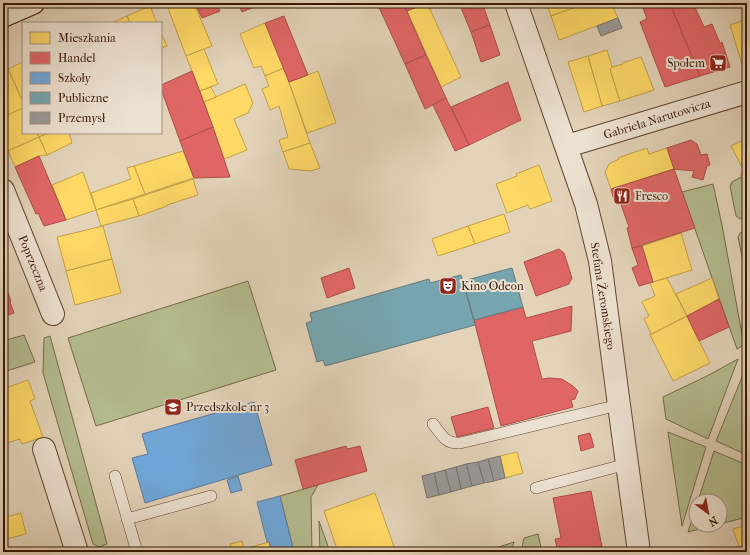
<svg xmlns="http://www.w3.org/2000/svg" width="750" height="555" viewBox="0 0 750 555" font-family="'IM FELL French Canon',serif">
	<rect width="100%" height="100%" fill="#e3d3b9"/>
	<filter id="stains"><feTurbulence type="fractalNoise" baseFrequency=".005" numOctaves="4"/><feColorMatrix values="0 0 0 0 .2 0 0 0 0 .09 0 0 0 0 .02 0 0 0 .5 -.17"/></filter>
	<radialGradient id="worn" r=".72"><stop offset=".6" stop-color="#630" stop-opacity="0"/><stop offset="1" stop-color="#630" stop-opacity=".3"/></radialGradient>
	<!-- green -->
	<g fill="#b4bc8f" stroke="#756a4a">
		<path d="M741,177L747,188V216L740,219L736,216L730,186L732,182Z"/>
		<path d="M713,184L722,225L744,345L737,349L682,192Z"/>
		<path d="M747,230V273L745,271L738,237L740,233Z"/>
		<path d="M248,281L276,370L96,426L68,338Z"/>
		<path d="M24,335L35,362L3,372V341Z"/>
		<path d="M50,336L107,544L99,547L93,544L43,373L44,338Z"/>
		<path d="M738,359L708,439L666,419L663,397L707,376Z"/>
		<path d="M747,365V455L716,441Z"/>
		<path d="M668,432L706,447L682,526Z"/>
		<path d="M714,451L747,465V517L720,524V501H698Z"/>
		<path d="M318,485L311,497L312,552H294L280,496Z"/>
		<path d="M696,508V525H717L688,532Z"/>
		<path d="M319,521L330,552H320Z"/>
		<path d="M538,534L542,552H521L524,538Z"/>
		<path d="M514,542L511,552H484Z"/>
	</g>
	<!-- homes -->
	<g fill="#ffd966" stroke="#c39f49">
		<path d="M166,3H194L212,46L186,56Z"/>
		<path d="M427,3L461,77L441,87L407,11Z"/>
		<path d="M427,3H445L429,9Z"/>
		<path d="M546,3H587L551,16Z"/>
		<path d="M587,3H611L618,18L559,40L551,16Z"/>
		<path d="M150,6L157,23H130L127,16Z"/>
		<path d="M127,16L130,23H112Z"/>
		<path d="M747,19V62L742,64L730,25Z"/>
		<path d="M265,23L284,68L265,76L261,66L254,68L240,34Z"/>
		<path d="M161,33L167,46L161,48Z"/>
		<path d="M204,49L218,84L200,91L186,56Z"/>
		<path d="M607,50L612,67L610,69L620,101L602,106L588,56Z"/>
		<path d="M588,56L602,106L584,112L568,62Z"/>
		<path d="M641,57L654,90L620,101L610,69L612,67L623,64L622,63Z"/>
		<path d="M23,62V102L8,69Z"/>
		<path d="M284,68L310,143L283,152L279,140L288,137L279,106L270,110L262,89L269,86L265,76Z"/>
		<path d="M8,69L23,102V108L3,117V72Z"/>
		<path d="M318,71L336,123L307,133L289,82Z"/>
		<path d="M245,84L253,103L248,113L234,119L247,150L224,159L204,102Z"/>
		<path d="M211,87L216,97L204,102L200,91Z"/>
		<path d="M23,108V133H37L39,137L8,151L3,139V117Z"/>
		<path d="M37,133H49L39,137Z"/>
		<path d="M49,133H69L72,143L47,155L39,137Z"/>
		<path d="M39,137L47,155L39,156L15,167L8,151Z"/>
		<path d="M747,138V188L740,175L745,173L731,146Z"/>
		<path d="M310,143L320,168L311,171L289,169L283,152Z"/>
		<path d="M647,148L649,154L667,148L674,169L611,189L605,172L609,164L619,159L618,158Z"/>
		<path d="M183,151L194,178L145,194L134,166Z"/>
		<path d="M539,165L552,201L530,209L528,205L507,213L496,184L517,176L516,174Z"/>
		<path d="M134,166L145,194L96,210L91,193L131,179L127,168Z"/>
		<path d="M83,172L96,210L66,220L52,185Z"/>
		<path d="M193,179L198,195L167,205V206L139,216L133,199Z"/>
		<path d="M133,199L139,216L101,226L96,210Z"/>
		<path d="M504,214L510,232L475,244L468,226Z"/>
		<path d="M103,226L112,259L66,271L57,237Z"/>
		<path d="M468,226L475,244L438,256L432,239Z"/>
		<path d="M681,233L692,270L653,282L642,246Z"/>
		<path d="M112,259L121,293L75,305L66,271Z"/>
		<path d="M667,278L687,316L650,335L651,334L644,319L649,316L642,302L655,296L650,283Z"/>
		<path d="M712,278L719,299L687,316L676,294Z"/>
		<path d="M687,316L710,363L673,381L650,335Z"/>
		<path d="M28,380L35,399L30,401L43,437L22,444L20,439L3,444V389Z"/>
		<path d="M517,452L523,473L505,478L500,456Z"/>
		<path d="M375,493L396,552H338L324,511Z"/>
		<path d="M21,513L26,534L3,540V518Z"/>
		<path d="M747,525V544L739,547L733,529Z"/>
		<path d="M242,541L244,549L269,542L272,552H233L230,544Z"/>
	</g>
	<!-- shops -->
	<g fill="#e06666" stroke="#ad4e49">
		<path d="M195,3H218L216,4L220,11L202,18Z"/>
		<path d="M238,3H258L259,5L242,12Z"/>
		<path d="M377,3H403L426,55L405,64Z"/>
		<path d="M403,3H424L425,4L407,11Z"/>
		<path d="M459,3H482L490,25L471,32Z"/>
		<path d="M649,3H670L700,76L665,87L640,22L647,19L642,5Z"/>
		<path d="M670,3H693L704,27L712,24L720,43L722,42L730,67L700,76Z"/>
		<path d="M284,16L308,75L289,82L265,23Z"/>
		<path d="M490,25L500,55L481,62L471,32Z"/>
		<path d="M426,55L446,98L425,109L405,64Z"/>
		<path d="M192,71L213,127L180,141L161,89V85Z"/>
		<path d="M508,82L521,120L469,145L451,107Z"/>
		<path d="M446,98L469,145L455,151L433,105Z"/>
		<path d="M213,127L230,177L194,178L180,141Z"/>
		<path d="M691,140L697,144L701,155L707,154L710,165L707,166L703,180L692,177L694,171L674,169L667,148Z"/>
		<path d="M39,156L66,220L44,226L38,213L36,214L15,167Z"/>
		<path d="M674,169L695,228L632,248L627,228L629,227L619,199L613,197L611,189Z"/>
		<path d="M642,246L653,282L639,286L632,268L638,265L632,248Z"/>
		<path d="M559,249L564,253L572,278L569,284L536,296L524,262Z"/>
		<path d="M349,268L355,288L327,298L321,278Z"/>
		<path d="M3,279L11,301L10,302L14,313L3,317Z"/>
		<path d="M719,299L729,327L699,341L687,316Z"/>
		<path d="M572,306L571,331L532,341L542,379L549,378L562,379L573,386L578,391L575,399L571,400L573,407L501,426L474,320L523,307L526,318Z"/>
		<path d="M488,407L494,428L457,437L451,417Z"/>
		<path d="M590,433L594,447L581,451L578,436Z"/>
		<path d="M346,446L347,449L360,446L367,471L303,489L295,460Z"/>
		<path d="M591,491L603,552H558L555,539L561,538L553,498Z"/>
	</g>
	<!-- schools -->
	<g fill="#6fa8dc" stroke="#5e7c9b">
		<path d="M254,402L272,465L145,503L132,458L148,454L142,434Z"/>
		<path d="M238,476L242,490L231,493L227,480Z"/>
		<path d="M280,496L294,552H272L269,542H267L257,502Z"/>
	</g>
	<!-- public -->
	<g fill="#76a5af" stroke="#637a7c">
		<path d="M512,268L523,307L474,320L463,281Z"/>
		<path d="M461,275L475,325L325,366L323,360L317,362L306,323L312,321L310,313L429,279L430,283Z"/>
	</g>
	<!-- industry -->
	<g fill="#999" stroke="#7b726c">
		<path d="M618,18L622,28L601,36L597,26Z"/>
		<path d="M500,456L505,478L494,481L488,459Z"/>
		<path d="M488,459L494,481L484,483L478,462Z"/>
		<path d="M478,462L484,483L472,486L466,464Z"/>
		<path d="M466,464L472,486L461,489L456,467Z"/>
		<path d="M456,467L461,489L451,492L445,470Z"/>
		<path d="M445,470L451,492L439,495L434,473Z"/>
		<path d="M434,473L439,495L427,498L422,476Z"/>
	</g>
	<g fill="none" stroke-linecap="round" stroke-linejoin="round">
		<defs>
			<g id="lane">
				<path d="M433,424C442,435 445,444 460,443L619,405"/>
				<path d="M115,476L137,552"/>
				<path d="M536,488L627,464"/>
				<path d="M127,519L211,496"/>
			</g>
			<g id="street">
				<path d="M516,3L586,204L600,261L619,405L639,552"/>
				<path d="M567,146L747,92"/>
				<path d="M3,190L53,314"/>
				<path d="M44,449L77,552"/>
			</g>
			<path id="secondary" d="M3,16L33,3"/>
		</defs>
		<!-- lane casing -->
		<use href="#lane" stroke="#614631" stroke-width="12"/>
		<!-- street casing -->
		<use href="#street" stroke="#614631" stroke-width="24"/>
		<!-- secondary casing -->
		<use href="#secondary" stroke="#361704" stroke-width="24"/>
		<!-- lane -->
		<use href="#lane" stroke="#ede2d2" stroke-width="11"/>
		<!-- street -->
		<use href="#street" stroke="#ede2d2" stroke-width="22"/>
		<!-- secondary -->
		<use href="#secondary" stroke="#ede2d2" stroke-width="22"/>
	</g>
	<!-- icons -->
	<defs>
		<symbol id="supermarket-square" viewBox="-11 -11 22 22"><rect x="-9" y="-9" width="18" height="18" rx="4" fill="#8f2418" stroke="#ede2d2"/><path d="M-6-5.5h2.5l.6 2H6L4.5 2H-2.5L-4.4-4H-6ZM-1.5 3.2a1.3 1.3 0 1 0 .1 0ZM3 3.2a1.3 1.3 0 1 0 .1 0Z" fill="#fff"/></symbol>
		<symbol id="restaurant-square" viewBox="-11 -11 22 22"><rect x="-9" y="-9" width="18" height="18" rx="4" fill="#8f2418" stroke="#ede2d2"/><path d="M-5-6h1v4h1v-4h1v4h1v-4h1v5L-1.5 .5V6h-2V.5L-5-1ZM5-6V6H3V1.5H1.5Q1.5-4 5-6Z" fill="#fff"/></symbol>
		<symbol id="theatre-square" viewBox="-11 -11 22 22"><rect x="-9" y="-9" width="18" height="18" rx="4" fill="#8f2418" stroke="#ede2d2"/><path d="M-5-5.5Q0-4 5-5.5V0Q5 5 0 6Q-5 5-5 0ZM-3.3-2.5H-1v1.5H-3.3ZM1-2.5H3.3v1.5H1ZM-2.8 1Q0 5.5 2.8 1Z" fill="#fff"/></symbol>
		<symbol id="school-square" viewBox="-11 -11 22 22"><rect x="-9" y="-9" width="18" height="18" rx="4" fill="#8f2418" stroke="#ede2d2"/><path d="M0-5L7-2L0 1L-7-2ZM-4 1L0 2.5L4 1V4Q0 6-4 4Z" fill="#fff"/></symbol>
	</defs>
	<g fill-rule="evenodd">
		<use href="#supermarket-square" x="708" y="53" width="20" height="20"/>
		<use href="#restaurant-square" x="612" y="186" width="20" height="20"/>
		<use href="#theatre-square" x="438" y="276" width="20" height="20"/>
		<use href="#school-square" x="163" y="397" width="20" height="20"/>
	</g>
	<g text-anchor="middle" stroke-width="4" stroke-linejoin="round" paint-order="stroke">
		<!-- poi labels -->
		<g font-size="12" fill="#361704" stroke="#ede2d2" text-anchor="start">
			<text x="705" y="67" text-anchor="end">Społem</text>
			<text x="635" y="200">Fresco</text>
			<text x="461" y="290">Kino Odeon</text>
			<text x="186" y="411">Przedszkole nr 3</text>
		</g>
		<!-- street labels -->
		<g font-size="12" fill="#361704" stroke="#ede2d2">
			<text transform="translate(657 119) rotate(-17)" y="4">Gabriela Narutowicza</text>
			<text transform="translate(33 263) rotate(68)" y="4">Poprzeczna</text>
			<text transform="translate(603 296) rotate(81)" y="4">Stefana Żeromskiego</text>
		</g>
	</g>
	<!-- margin -->
	<rect width="750" height="555" fill="none" stroke="#e3d3b9" stroke-width="16"/>
	<rect x="4" y="4" width="742" height="547" fill="none" stroke="#361704" stroke-width="2"/>
	<rect x="8" y="8" width="734" height="539" fill="none" stroke="#361704"/>
	<!-- legend -->
	<rect x="22" y="22" width="140" height="112" fill="#ede2d2" stroke="#a49180"/>
	<rect x="30" y="32" width="20" height="12" fill="#ffd966" stroke="#a49180"/>
	<text x="58" y="42" font-size="12" fill="#361704">Mieszkania</text>
	<rect x="30" y="52" width="20" height="12" fill="#e06666" stroke="#a49180"/>
	<text x="58" y="62" font-size="12" fill="#361704">Handel</text>
	<rect x="30" y="72" width="20" height="12" fill="#6fa8dc" stroke="#a49180"/>
	<text x="58" y="82" font-size="12" fill="#361704">Szkoły</text>
	<rect x="30" y="92" width="20" height="12" fill="#76a5af" stroke="#a49180"/>
	<text x="58" y="102" font-size="12" fill="#361704">Publiczne</text>
	<rect x="30" y="112" width="20" height="12" fill="#999999" stroke="#a49180"/>
	<text x="58" y="122" font-size="12" fill="#361704">Przemysł</text>
	<!-- north arrow -->
	<g transform="translate(708 513) rotate(148)"><circle r="19" fill="#ede2d2" stroke="#a49180"/>
	<path d="M0-3L7 15L0 10L-7 15Z" fill="#8f2418"/>
	<text y="-6" font-size="11" font-weight="bold" text-anchor="middle" fill="#361704">N</text>
	</g>
	<rect width="100%" height="100%" filter="url(#stains)"/>
	<rect width="100%" height="100%" fill="url(#worn)"/>
</svg>
